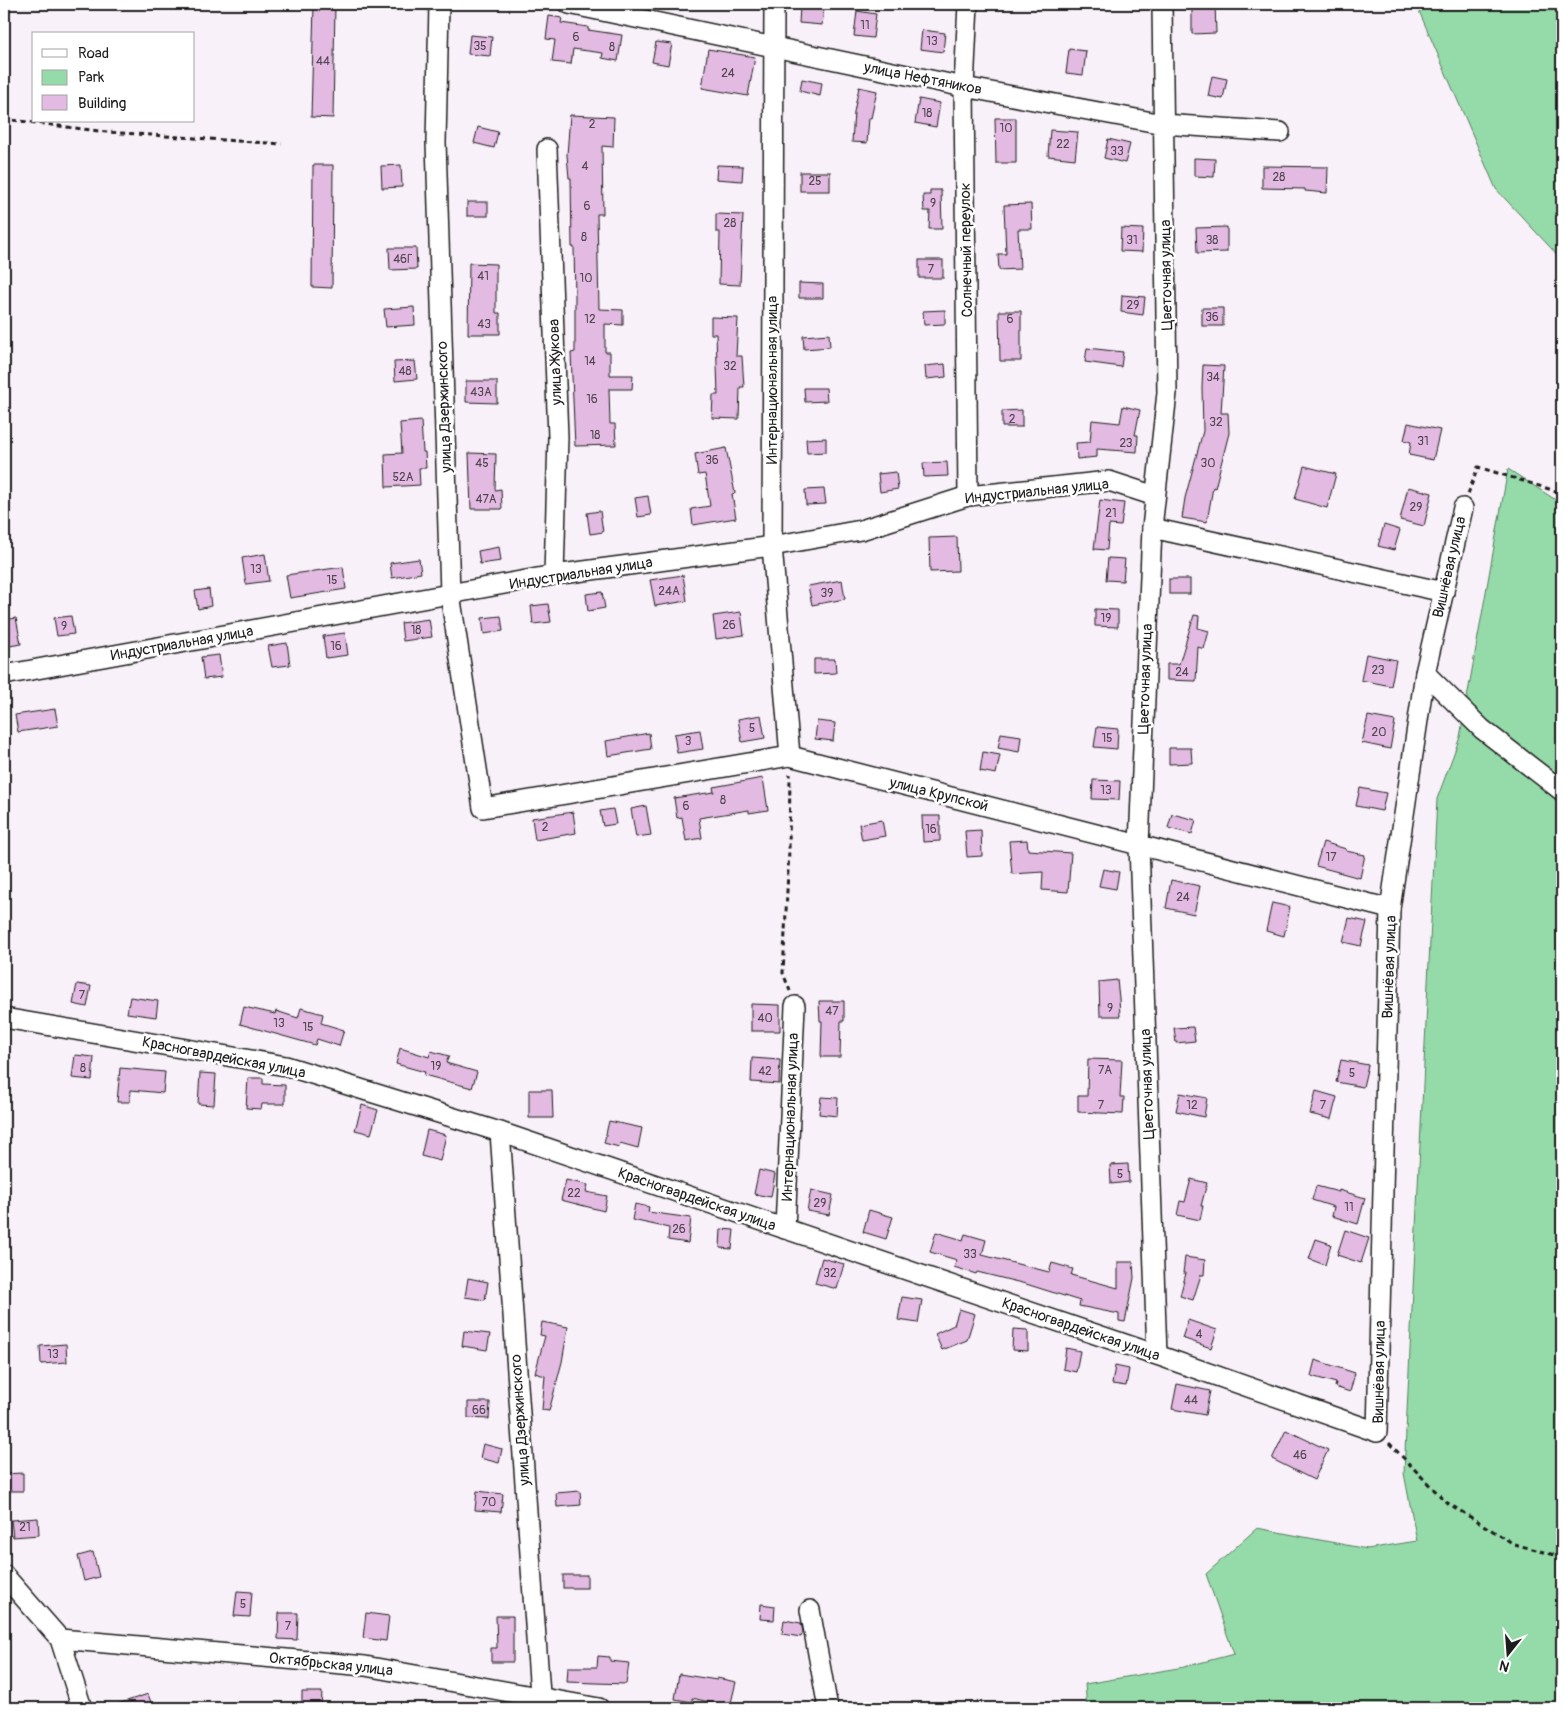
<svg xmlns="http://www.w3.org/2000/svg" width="1566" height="1712" viewBox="0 0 1566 1712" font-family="Pangolin,sans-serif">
	<rect width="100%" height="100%" fill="#f9f1f9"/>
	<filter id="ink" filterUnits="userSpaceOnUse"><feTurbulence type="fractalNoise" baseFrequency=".02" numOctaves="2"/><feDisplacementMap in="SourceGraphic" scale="10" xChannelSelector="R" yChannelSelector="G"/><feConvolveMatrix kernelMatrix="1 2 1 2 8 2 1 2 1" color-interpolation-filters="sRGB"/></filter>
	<g filter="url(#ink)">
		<!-- green -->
		<g fill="#95dba9" stroke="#587c62">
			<path d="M1416,4H1562V260L1496,189Z"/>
			<path d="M1508,469L1562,504V1708H1087L1085,1684L1184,1667L1234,1654L1206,1574L1257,1528L1367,1549L1417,1541L1404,1473L1437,799L1460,737Z"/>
		</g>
		<!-- building -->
		<g fill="#e3bae2" stroke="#1c1c1c">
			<path d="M314,4H335L333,118L311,117Z"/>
			<path d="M1192,4H1215L1216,33L1192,34Z"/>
			<path d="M800,7L824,9L822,25L799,23Z"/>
			<path d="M857,11L876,14L873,38L854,36Z"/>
			<path d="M549,16L562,18L561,23L588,27V30L622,35L618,61L602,58L603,53L573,49L571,64L552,62L555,40L546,39Z"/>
			<path d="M922,30L945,33L943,52L920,49Z"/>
			<path d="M470,35L492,37L490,56L468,54Z"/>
			<path d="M656,42L672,44L668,65L652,62Z"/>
			<path d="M708,49L755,57L748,96L702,88Z"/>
			<path d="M1069,49L1086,51L1083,75L1066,73Z"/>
			<path d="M1212,76L1227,79L1223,99L1208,96Z"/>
			<path d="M802,79L822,83L820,96L800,91Z"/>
			<path d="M859,87L877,91L871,118H869L867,143L852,142L854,112Z"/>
			<path d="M919,99L940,103L936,127L915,123Z"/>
			<path d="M570,115L614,117L613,147L602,146L603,214H597L599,309L623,310V325L605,324V352H610V375H633L632,389H609L610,424H615L616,445L575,446L571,353L575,352V297L574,247H572L571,178H569L567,155Z"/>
			<path d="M995,118H1016V163H996Z"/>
			<path d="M478,127L498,132L494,148L474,143Z"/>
			<path d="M1050,130L1078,132L1075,159L1048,156Z"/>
			<path d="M1108,139L1130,144L1125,163L1104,158Z"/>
			<path d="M1194,158L1215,159L1214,177L1194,176Z"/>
			<path d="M313,165H333L332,288L312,287Z"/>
			<path d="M401,165L402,187L382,188L381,166Z"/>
			<path d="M717,165L743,166L742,181L716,179Z"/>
			<path d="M1262,166L1328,167L1327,193L1305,191V189L1262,188Z"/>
			<rect x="800" y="172" width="30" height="19"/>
			<path d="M930,190H941L942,229H929L930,211H924L923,195H930Z"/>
			<rect x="467" y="202" width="21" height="14"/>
			<path d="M1031,204L1032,229H1018L1020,269L999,270L998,254H1006L1004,205Z"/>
			<path d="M716,214L743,215L740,285L719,284L720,232H716Z"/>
			<path d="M1227,227V252L1197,253L1196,228Z"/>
			<path d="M1121,228L1143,229L1142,252L1120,251Z"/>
			<path d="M389,248H416L417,269L390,270Z"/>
			<rect x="919" y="260" width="24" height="18"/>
			<path d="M469,263L496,264V313H500V334H468Z"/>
			<path d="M799,283L823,284V298H799Z"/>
			<path d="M1122,295L1145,297L1143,315L1121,312Z"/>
			<path d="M414,307L415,325L386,327L384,309Z"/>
			<rect x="1202" y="308" width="21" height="18"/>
			<path d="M945,310V324L924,325L923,311Z"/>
			<path d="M999,311H1021V361H1000Z"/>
			<path d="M711,317L738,318L736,356H742L744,387H740L739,419L712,418L713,395H718L716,334H711Z"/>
			<path d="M829,334L830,347L804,349L803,336Z"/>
			<path d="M1087,348L1123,352L1121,367L1085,362Z"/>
			<path d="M415,361L417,379L395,381L394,362Z"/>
			<path d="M945,364L946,377L926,379L925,366Z"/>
			<path d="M1203,365L1224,366L1221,413H1228L1229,433L1215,488L1213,487L1207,522L1182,518L1185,498L1203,431L1202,388Z"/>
			<path d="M466,381H497V403L466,402Z"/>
			<path d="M804,388H826L827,401L805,402Z"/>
			<path d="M1123,406L1140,410L1135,435H1138L1137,452L1097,449V457L1077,459L1076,443L1090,442L1092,420L1120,423Z"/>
			<path d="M1022,410V427H1002V411Z"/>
			<path d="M421,421L423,452H425L426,468H419L420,485L386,487L385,454L402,453L400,423Z"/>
			<path d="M1408,423L1440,430L1433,460L1409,455L1411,442L1404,440Z"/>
			<path d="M826,438V452L807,453L806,439Z"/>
			<path d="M726,448L735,493L732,494L736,518L693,525L691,509L710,506L705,474L698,475L695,454Z"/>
			<path d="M469,453L496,454L495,490L501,489L502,509H471Z"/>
			<path d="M947,462L948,476L924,477L923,463Z"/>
			<path d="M1304,466L1336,474L1327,508L1295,499Z"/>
			<path d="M896,472L898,489L880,492L878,474Z"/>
			<path d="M1408,487L1432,493L1424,526L1400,520Z"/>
			<path d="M824,489L826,504L806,505L805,490Z"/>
			<path d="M648,496L651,515L638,517L635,498Z"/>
			<path d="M1100,500L1124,503L1121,526L1109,525L1107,550L1094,549Z"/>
			<path d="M600,511L603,532L590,534L587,513Z"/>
			<path d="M1384,525L1400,530L1394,550L1378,546Z"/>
			<path d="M957,537L958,571L930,572L929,538Z"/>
			<path d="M499,547L501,561L480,564L478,551Z"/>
			<path d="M265,554L269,581L246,584L242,558Z"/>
			<path d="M1108,558L1125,559L1123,581L1106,580Z"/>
			<path d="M419,559L421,573L392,578L390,563Z"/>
			<path d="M343,567L346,589L290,598L286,575Z"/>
			<path d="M683,575L687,601L655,606L650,580Z"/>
			<rect x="1169" y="579" width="21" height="15"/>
			<path d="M842,580L845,599L812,605L808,586Z"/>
			<path d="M209,589L211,606L198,609L195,591Z"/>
			<path d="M602,592L605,608L588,611L586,594Z"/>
			<path d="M548,604L551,622L533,624L531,606Z"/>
			<path d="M1095,609L1118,610V627L1095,626Z"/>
			<path d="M741,612L744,635L716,639L713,616Z"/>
			<path d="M1194,615L1199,616L1198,628L1209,631L1204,649L1198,647L1196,681L1167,680V664H1179Z"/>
			<path d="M71,616L74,634L57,636L54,618Z"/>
			<path d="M501,616L503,631L484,634L482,618Z"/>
			<path d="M16,618L21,644L4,647V620Z"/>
			<path d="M429,619L432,637L403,641L401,623Z"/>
			<path d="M345,633L348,655L326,658L323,636Z"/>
			<path d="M287,643L290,665L272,667L268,646Z"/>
			<path d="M1366,654L1396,660L1391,686L1361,680Z"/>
			<path d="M219,655L222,677L204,679L201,657Z"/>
			<path d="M814,659H835L836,673L814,674Z"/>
			<path d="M55,709L58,726L18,732L15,715Z"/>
			<path d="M761,715L765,738L742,742L738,719Z"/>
			<path d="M1368,716L1395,721L1390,749L1362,743Z"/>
			<path d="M817,721L835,723L833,741L815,739Z"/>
			<path d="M1097,727L1118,729L1117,749L1094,747Z"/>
			<path d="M700,730L703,749L677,753L674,734Z"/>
			<path d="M649,733L651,749L608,756L606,741Z"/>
			<path d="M1001,733L1021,736L1019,752L998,748Z"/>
			<path d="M1169,748H1191L1192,763L1169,764Z"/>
			<path d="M983,752L1000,755L996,774L980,771Z"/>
			<path d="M763,778L768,810L749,813V810L699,818L702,838L686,841L682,817L677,818L674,798L714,792L713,787Z"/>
			<path d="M1093,780L1120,781L1119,800L1092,799Z"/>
			<path d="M1360,788L1386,793L1382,811L1356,806Z"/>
			<path d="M646,806L651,835L636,837L631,809Z"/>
			<path d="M613,809L616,824L603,826L600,811Z"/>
			<path d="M573,812L576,833L535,840L532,818Z"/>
			<path d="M1172,814L1196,820L1192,834L1168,828Z"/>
			<path d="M922,816H940V841L923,842Z"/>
			<path d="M882,820L885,836L862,840L859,824Z"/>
			<path d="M981,830L982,856L967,857L965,831Z"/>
			<path d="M1027,840L1028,850L1071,853L1068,892L1042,890L1043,872L1012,874L1009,841Z"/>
			<path d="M1323,842L1346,849V851L1365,855L1360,878L1316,866Z"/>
			<path d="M1103,869L1119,872L1116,889L1099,886Z"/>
			<path d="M1171,880L1200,886L1194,914L1166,908Z"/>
			<path d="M1272,903L1290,907L1284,936L1266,931Z"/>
			<path d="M1349,918L1367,922L1361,946L1343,942Z"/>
			<path d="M1117,980L1119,998L1120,1016H1100L1099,982Z"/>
			<path d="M77,984L91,986L87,1007L73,1004Z"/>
			<path d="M130,997L158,1001L156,1017L127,1013Z"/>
			<path d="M819,1001H844V1021H841L840,1057H821L822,1021H820Z"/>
			<path d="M751,1004L780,1005V1031H751Z"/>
			<path d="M244,1007L275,1014L276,1011L298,1018L301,1008L323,1014L321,1023L344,1030L339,1046L317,1039L315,1045L240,1024Z"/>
			<path d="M1193,1027L1195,1041L1176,1043L1174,1028Z"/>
			<path d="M400,1048L429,1057L431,1051L449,1056L446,1063L477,1072L472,1088L424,1075L425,1072L396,1064Z"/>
			<path d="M75,1055L94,1057L92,1080L72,1078Z"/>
			<path d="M752,1058L780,1060L779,1084L751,1082Z"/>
			<path d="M1088,1059L1122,1060L1120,1097H1124L1123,1114L1078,1112V1096H1087Z"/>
			<path d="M1341,1060L1368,1065L1363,1087L1336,1082Z"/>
			<path d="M120,1068L165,1072L163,1093L131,1090L130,1102H117Z"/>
			<path d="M200,1073L216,1074L214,1105L198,1104Z"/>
			<path d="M248,1078H263V1084L285,1085V1104H262L261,1109L246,1108Z"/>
			<path d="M529,1090H552L553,1118H529Z"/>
			<path d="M1316,1091L1337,1097L1331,1119L1310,1114Z"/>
			<path d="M1180,1093L1207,1098L1204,1117L1176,1111Z"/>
			<path d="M821,1097L838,1098L837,1116L819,1114Z"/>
			<path d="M362,1105L378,1110L371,1134L355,1130Z"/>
			<path d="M609,1121L642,1128L638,1148L620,1143L619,1147L604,1143Z"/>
			<path d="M427,1130L446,1135L440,1161L421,1156Z"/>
			<path d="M1128,1164L1129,1182L1111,1184L1110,1165Z"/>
			<path d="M759,1170L775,1174L771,1197L754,1194Z"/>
			<path d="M1191,1179L1207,1183L1201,1206H1203L1200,1220L1177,1215L1180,1201L1185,1202Z"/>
			<path d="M566,1180L588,1185L586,1192L607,1196L604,1211L561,1200Z"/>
			<path d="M1316,1186L1339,1192V1190L1365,1198L1358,1224L1332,1216L1334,1207L1312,1200Z"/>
			<path d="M811,1190L833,1195L829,1215L807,1211Z"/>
			<path d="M635,1204L649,1207L648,1212L691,1218L688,1243L668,1240L669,1228L632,1220Z"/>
			<path d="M869,1210L893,1217L886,1239L863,1232Z"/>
			<path d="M721,1229L734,1230L732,1249L720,1248Z"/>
			<path d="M1345,1230L1369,1238L1361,1263L1337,1255Z"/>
			<path d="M936,1232L963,1240L965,1234L986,1240L982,1255L1049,1272L1052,1263L1073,1269L1071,1275L1118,1288V1262H1133L1134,1278L1125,1322L1119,1321V1314L1079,1306L1080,1301L1026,1284L977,1272L976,1274L954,1267L957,1260L930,1252Z"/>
			<path d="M1316,1239L1331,1244L1325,1265L1309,1259Z"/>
			<path d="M1185,1257L1205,1260L1204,1275H1201L1193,1300L1180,1296L1186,1273H1183Z"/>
			<path d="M822,1258L844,1264L837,1289L815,1283Z"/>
			<path d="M468,1278L488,1282L485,1300L465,1297Z"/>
			<path d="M902,1297L922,1300L918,1323L898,1320Z"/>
			<path d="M959,1309L975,1314L967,1340L942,1350L935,1334L954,1325Z"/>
			<path d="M1188,1320L1217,1330L1211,1348L1182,1338Z"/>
			<path d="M542,1322L568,1327L562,1362L549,1411L542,1410L545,1376L535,1373L545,1336L540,1335Z"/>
			<path d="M1013,1329L1028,1330V1351L1012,1350Z"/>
			<path d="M464,1331L490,1334L487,1350L462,1346Z"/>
			<path d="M66,1344L67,1362L41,1364L40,1346Z"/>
			<path d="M1066,1348L1080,1351L1076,1372L1063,1369Z"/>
			<path d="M1315,1360L1355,1373L1350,1392L1335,1387L1336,1383L1311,1376Z"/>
			<path d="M1115,1366L1129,1369L1126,1386L1112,1384Z"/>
			<path d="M1177,1384L1210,1391L1205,1415L1172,1409Z"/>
			<path d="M468,1402H490L489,1419L468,1418Z"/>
			<path d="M1286,1430L1328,1450L1314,1480L1272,1459Z"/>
			<path d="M483,1444L502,1449L499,1463L480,1458Z"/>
			<path d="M23,1473V1491H4V1474Z"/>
			<path d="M477,1491L503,1494L501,1512L475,1510Z"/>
			<path d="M580,1491L581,1505L557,1507L556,1493Z"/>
			<path d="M38,1518L39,1535L13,1537L11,1520Z"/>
			<path d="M93,1552L99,1577L84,1581L78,1556Z"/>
			<rect x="563" y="1575" width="24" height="13"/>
			<path d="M237,1591L252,1592L250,1617L234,1616Z"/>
			<path d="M761,1604L775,1606L774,1620L760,1619Z"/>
			<path d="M279,1613H298L297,1640L278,1639Z"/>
			<path d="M366,1613L389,1616L386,1641L363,1638Z"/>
			<path d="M496,1616H513V1662H491V1648H497Z"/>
			<path d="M784,1620L801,1623L803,1632L801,1637L782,1634Z"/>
			<path d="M598,1656L610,1657V1661L629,1663L626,1684L567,1682L568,1667H597Z"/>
			<path d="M679,1674L717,1680V1678L736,1682L730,1707L692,1698V1702L675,1699Z"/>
			<path d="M302,1692H322L321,1708H302Z"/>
			<path d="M148,1694L153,1708H113L112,1706Z"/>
		</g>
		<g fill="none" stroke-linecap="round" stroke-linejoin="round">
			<defs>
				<g id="minor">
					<path d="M439,4L436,142L450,594L483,808L790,756L1390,909"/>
					<path d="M569,4L964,87L1163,124L1280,132"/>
					<path d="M774,4L772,546L790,756"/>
					<path d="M547,149L558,437L554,575"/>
					<path d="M968,496L964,87L968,4"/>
					<path d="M1152,528L1444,592"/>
					<path d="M1425,673L1482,729L1562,791"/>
					<path d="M4,675L554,575L772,546L861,530L968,496L1109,481L1155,496"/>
					<path d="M4,1018L286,1066L500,1132L1157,1355L1377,1432L1390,909L1425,673L1463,508"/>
					<path d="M500,1132L541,1708"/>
					<path d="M785,1229L795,1006"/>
					<path d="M1157,1355L1139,845L1152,528L1167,393L1162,4"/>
					<path d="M4,1575L60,1639L82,1708"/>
					<path d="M810,1610L828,1708"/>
					<path d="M60,1639L365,1666L599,1708"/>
				</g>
			</defs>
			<!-- minor casing -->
			<use href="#minor" stroke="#1c1c1c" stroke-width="22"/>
			<!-- path -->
			<g stroke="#1c1c1c" stroke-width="3" stroke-dasharray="5 4" stroke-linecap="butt">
				<path d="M4,119L107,132L282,144"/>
				<path d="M1468,494L1478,467L1562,493"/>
				<path d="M790,991L783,973L789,850L790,774"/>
				<path d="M1389,1443L1446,1502L1514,1544L1562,1557"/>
			</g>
			<!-- minor -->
			<use href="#minor" stroke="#fff" stroke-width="19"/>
		</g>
	</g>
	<g text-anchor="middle" stroke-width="5" stroke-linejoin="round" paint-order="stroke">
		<!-- number labels -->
		<g font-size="12" fill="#4e444e">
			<text x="865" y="29">11</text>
			<text x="576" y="41">6</text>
			<text x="932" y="45">13</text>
			<text x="480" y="50">35</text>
			<text x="612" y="51">8</text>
			<text x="323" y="65">44</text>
			<text x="728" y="77">24</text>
			<text x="927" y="117">18</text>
			<text x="592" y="128">2</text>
			<text x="1006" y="132">10</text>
			<text x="1063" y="148">22</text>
			<text x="1117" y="155">33</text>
			<text x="585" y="170">4</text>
			<text x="1279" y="181">28</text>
			<text x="815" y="185">25</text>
			<text x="933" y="207">9</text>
			<text x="587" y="210">6</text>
			<text x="730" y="227">28</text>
			<text x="584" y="241">8</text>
			<text x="1132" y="244">31</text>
			<text x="1212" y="244">38</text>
			<text x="403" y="263">46Г</text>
			<text x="931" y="273">7</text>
			<text x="483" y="280">41</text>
			<text x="586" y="282">10</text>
			<text x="1133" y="309">29</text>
			<text x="1212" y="321">36</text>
			<text x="590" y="323">12</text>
			<text x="1010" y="323">6</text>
			<text x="484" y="328">43</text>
			<text x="590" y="365">14</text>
			<text x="730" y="370">32</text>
			<text x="405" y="375">48</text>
			<text x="1213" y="381">34</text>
			<text x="481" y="396">43А</text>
			<text x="592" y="403">16</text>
			<text x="1012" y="423">2</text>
			<text x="1216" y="426">32</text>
			<text x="595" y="439">18</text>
			<text x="1423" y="445">31</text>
			<text x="1126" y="447">23</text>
			<text x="712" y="464">36</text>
			<text x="482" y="467">45</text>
			<text x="1208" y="467">30</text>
			<text x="403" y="481">52А</text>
			<text x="486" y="503">47А</text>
			<text x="1416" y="511">29</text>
			<text x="1111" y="517">21</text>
			<text x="256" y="573">13</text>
			<text x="332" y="584">15</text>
			<text x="669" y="595">24А</text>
			<text x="827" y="597">39</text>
			<text x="1106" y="622">19</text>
			<text x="729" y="629">26</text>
			<text x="64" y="630">9</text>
			<text x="416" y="634">18</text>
			<text x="336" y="650">16</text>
			<text x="1378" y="674">23</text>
			<text x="1182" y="676">24</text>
			<text x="752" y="732">5</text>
			<text x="1379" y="736">20</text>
			<text x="1107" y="742">15</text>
			<text x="688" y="745">3</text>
			<text x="1106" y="794">13</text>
			<text x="723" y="804">8</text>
			<text x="686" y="810">6</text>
			<text x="545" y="831">2</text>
			<text x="931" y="833">16</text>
			<text x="1331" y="861">17</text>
			<text x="1183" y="901">24</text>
			<text x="82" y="999">7</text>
			<text x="1110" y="1012">9</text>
			<text x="832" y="1015">47</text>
			<text x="765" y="1022">40</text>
			<text x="279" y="1027">13</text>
			<text x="308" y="1031">15</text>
			<text x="436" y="1070">19</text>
			<text x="83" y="1072">8</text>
			<text x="1105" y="1074">7А</text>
			<text x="765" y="1075">42</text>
			<text x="1352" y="1077">5</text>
			<text x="1101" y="1109">7</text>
			<text x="1192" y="1109">12</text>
			<text x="1323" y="1109">7</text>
			<text x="1120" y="1178">5</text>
			<text x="574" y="1197">22</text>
			<text x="820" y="1207">29</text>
			<text x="1349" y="1211">11</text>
			<text x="679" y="1233">26</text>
			<text x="970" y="1258">33</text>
			<text x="830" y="1277">32</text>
			<text x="1199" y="1338">4</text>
			<text x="53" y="1358">13</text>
			<text x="1191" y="1404">44</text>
			<text x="479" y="1414">66</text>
			<text x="1300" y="1459">46</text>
			<text x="489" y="1506">70</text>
			<text x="25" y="1531">21</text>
			<text x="243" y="1608">5</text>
			<text x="288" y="1630">7</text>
		</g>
		<!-- street labels -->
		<g font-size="15" fill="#1c1c1c" stroke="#fff">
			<text transform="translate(923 78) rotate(11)" y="5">улица Нефтяников</text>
			<text transform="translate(966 250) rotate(-91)" y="5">Солнечный переулок</text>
			<text transform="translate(1166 275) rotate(-91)" y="5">Цветочная улица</text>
			<text transform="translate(555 362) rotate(-92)" y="5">улица Жукова</text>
			<text transform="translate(772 380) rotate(-90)" y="5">Интернациональная улица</text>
			<text transform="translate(444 407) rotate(-92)" y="5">улица Дзержинского</text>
			<text transform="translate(1037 491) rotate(-6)" y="5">Индустриальная улица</text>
			<text transform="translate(1449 567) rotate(-77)" y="5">Вишнёвая улица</text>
			<text transform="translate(581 573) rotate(-9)" y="5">Индустриальная улица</text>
			<text transform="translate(182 643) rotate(-10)" y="5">Индустриальная улица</text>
			<text transform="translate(1145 679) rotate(-88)" y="5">Цветочная улица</text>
			<text transform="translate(939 794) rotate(14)" y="5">улица Крупской</text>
			<text transform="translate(1389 967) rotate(-88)" y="5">Вишнёвая улица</text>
			<text transform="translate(224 1057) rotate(11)" y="5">Красногвардейская улица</text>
			<text transform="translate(1147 1084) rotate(-92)" y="5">Цветочная улица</text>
			<text transform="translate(790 1117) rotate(-88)" y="5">Интернациональная улица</text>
			<text transform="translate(697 1199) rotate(19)" y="5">Красногвардейская улица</text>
			<text transform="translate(1081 1329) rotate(19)" y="5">Красногвардейская улица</text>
			<text transform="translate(1379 1372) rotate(-89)" y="5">Вишнёвая улица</text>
			<text transform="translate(520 1420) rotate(-94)" y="5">улица Дзержинского</text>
			<text transform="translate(331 1664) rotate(6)" y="5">Октябрьская улица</text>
		</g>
	</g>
	<!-- margin -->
	<rect width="1566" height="1712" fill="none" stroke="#fff" stroke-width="20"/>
	<rect x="10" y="10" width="1546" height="1692" fill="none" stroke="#1c1c1c" stroke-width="2" filter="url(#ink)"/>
	<!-- legend -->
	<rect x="32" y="32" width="162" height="90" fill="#ffffff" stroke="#a4a4a4"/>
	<rect x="42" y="49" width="25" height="8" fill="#ffffff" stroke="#a4a4a4"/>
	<text x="78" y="58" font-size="15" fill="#1c1c1c">Road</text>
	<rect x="42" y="70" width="25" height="15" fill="#95dba9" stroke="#a4a4a4"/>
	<text x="78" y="82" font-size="15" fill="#1c1c1c">Park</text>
	<rect x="42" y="95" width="25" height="15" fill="#e3bae2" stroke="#a4a4a4"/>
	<text x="78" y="108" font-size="15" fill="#1c1c1c">Building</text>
	<!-- north arrow -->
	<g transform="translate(1508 1654) rotate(197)" stroke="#ffffff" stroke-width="4" paint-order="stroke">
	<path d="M0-4L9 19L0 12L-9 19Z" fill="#1c1c1c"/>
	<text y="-8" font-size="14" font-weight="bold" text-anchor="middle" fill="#1c1c1c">N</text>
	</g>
</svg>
